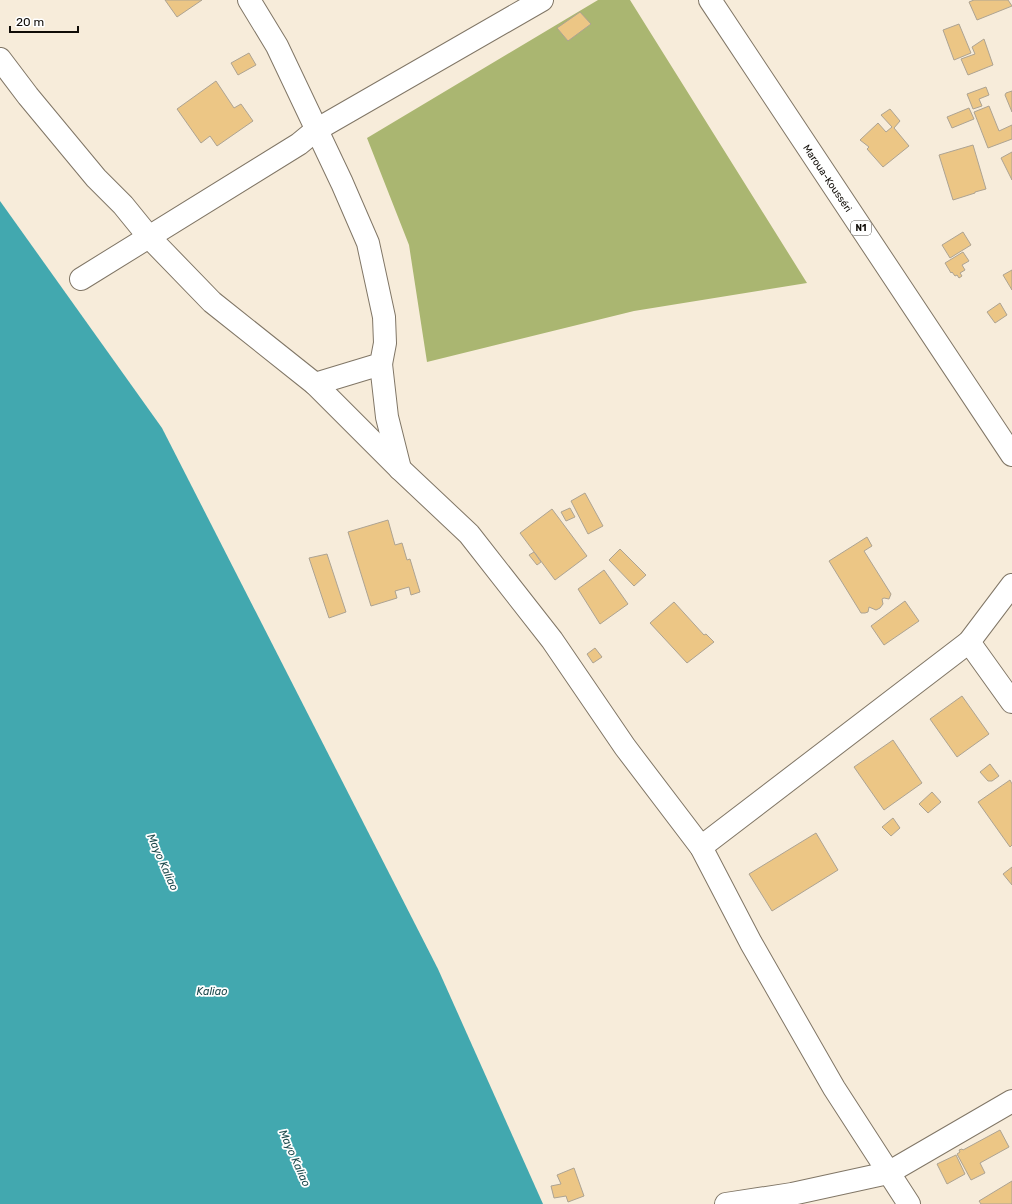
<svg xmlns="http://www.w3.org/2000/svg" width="1012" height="1204" font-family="Rubik,sans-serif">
	<rect width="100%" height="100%" fill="#f7ecda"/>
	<polygon fill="#aab671" points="598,0 630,0 807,283 634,311 427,362 409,245 367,138"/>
	<polygon fill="#42a8af" points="0,201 162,428 438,969 543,1204 0,1204"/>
	<g fill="#ecc685" stroke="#ada392">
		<polygon points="165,0 202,0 177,17"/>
		<polygon points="974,0 1008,0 1012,6 977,20 969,2"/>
		<polygon points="580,12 591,24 568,41 557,28"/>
		<polygon points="959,24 971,53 954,60 943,30"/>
		<polygon points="984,39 993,65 968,75 961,59 975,54 972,47"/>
		<polygon points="249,53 256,65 238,75 231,63"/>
		<polygon points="216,81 234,108 241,104 253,121 217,146 210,136 201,143 177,109"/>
		<polygon points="986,87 989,95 979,99 982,106 973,109 967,94"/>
		<polygon points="1012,91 1012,112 1005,95 1006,93"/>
		<polygon points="989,106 999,131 1012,125 1012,139 988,148 974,112"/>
		<polygon points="969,108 974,119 952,128 947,117"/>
		<polygon points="890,109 900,121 894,128 909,146 883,167 867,149 869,147 860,140 878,123 886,132 892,127 881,115"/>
		<polygon points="973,145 986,189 975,192 975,193 953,200 939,155"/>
		<polygon points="1012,152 1012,180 1001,158"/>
		<polygon points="963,232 971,245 950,258 942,245"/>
		<polygon points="963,252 969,261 962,265 965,270 960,273 962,276 959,278 957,275 955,276 952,272 951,273 945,263"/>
		<polygon points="1012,270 1012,290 1003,275"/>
		<polygon points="1000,303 1007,315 995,323 987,312"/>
		<polygon points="585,493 603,526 588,534 571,501"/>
		<polygon points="570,508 575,517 566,521 561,512"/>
		<polygon points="552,509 587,556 555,580 520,533"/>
		<polygon points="388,520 395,545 402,543 407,560 410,559 420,592 411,595 409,587 395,591 397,598 371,606 348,532"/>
		<polygon points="867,537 872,546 864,551 891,594 889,599 884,598 882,599 883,604 880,608 876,610 869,607 868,612 865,613 861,613 829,561"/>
		<polygon points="620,549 646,575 634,586 609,560"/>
		<polygon points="534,552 541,562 537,565 529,555"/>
		<polygon points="327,554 346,612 329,618 309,558"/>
		<polygon points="604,570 628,604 600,624 578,589"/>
		<polygon points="905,601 919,621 884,645 871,626"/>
		<polygon points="674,602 704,635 706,634 714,642 687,663 650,623"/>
		<polygon points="595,648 602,657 593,663 587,654"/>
		<polygon points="962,696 989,734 957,757 930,719"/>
		<polygon points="893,740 922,783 884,810 854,767"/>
		<polygon points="990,764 999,776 992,781 988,781 980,772"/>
		<polygon points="1010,780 1012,784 1012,845 1010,847 978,802"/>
		<polygon points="932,792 941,802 928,813 919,804"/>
		<polygon points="893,818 900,828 891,836 882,827"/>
		<polygon points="816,833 838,870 772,911 749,874"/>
		<polygon points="1012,867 1012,885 1003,874"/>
		<polygon points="1000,1130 1009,1147 980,1163 985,1173 971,1180 957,1154 960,1152 959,1150 962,1149 963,1150"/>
		<polygon points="956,1155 965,1174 947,1184 937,1164"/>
		<polygon points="574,1168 584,1196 568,1202 566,1196 554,1198 551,1186 561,1184 557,1175"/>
		<polygon points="1012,1181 1012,1204 981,1204 979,1201"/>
	</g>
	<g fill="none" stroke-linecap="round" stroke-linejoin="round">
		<defs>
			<g id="street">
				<polyline points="249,0 277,46 342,183 368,243 384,317 385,343 381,364 315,384"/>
				<polyline points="0,59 28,96 96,178 123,205 149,237 212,302 315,384 400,469 469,534 552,640 625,747 701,847 751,943 834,1088 909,1204"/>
				<polyline points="81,279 299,144 316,130 542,0"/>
				<polyline points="381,364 387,417 400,469"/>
				<polyline points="969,642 1012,702"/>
				<polyline points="701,847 969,642 1012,585"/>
				<polyline points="726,1204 792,1194 888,1173 1012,1101"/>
			</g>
			<polyline id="highway" points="710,0 1012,455"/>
		</defs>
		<use href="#street" stroke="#807666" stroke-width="24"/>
		<use href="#highway" stroke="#807666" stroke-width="24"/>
		<use href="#street" stroke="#fff" stroke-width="22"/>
		<use href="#highway" stroke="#fff" stroke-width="22"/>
	</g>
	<g text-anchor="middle" stroke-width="3.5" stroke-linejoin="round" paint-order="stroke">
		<rect fill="#fff" stroke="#585551" stroke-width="1" x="851" y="221" width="20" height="14" rx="3"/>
		<g font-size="9" font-weight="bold" fill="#100c07">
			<text x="861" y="231">N1</text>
		</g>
		<g font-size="10" fill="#100c07" stroke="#fff">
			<text transform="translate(828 178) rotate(56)" y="4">Maroua-Kousséri</text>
		</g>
		<g font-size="11" font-style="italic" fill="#1e4b4e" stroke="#fff">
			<text transform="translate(163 862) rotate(66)" y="4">Mayo Kaliao</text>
			<text x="212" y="995">Kaliao</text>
			<text transform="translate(295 1158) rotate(66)" y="4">Mayo Kaliao</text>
		</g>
	</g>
	<path d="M10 26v6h68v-6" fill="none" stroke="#100c07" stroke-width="2"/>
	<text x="16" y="26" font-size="12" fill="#100c07" stroke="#ffffff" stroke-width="3" paint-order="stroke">20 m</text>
</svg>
